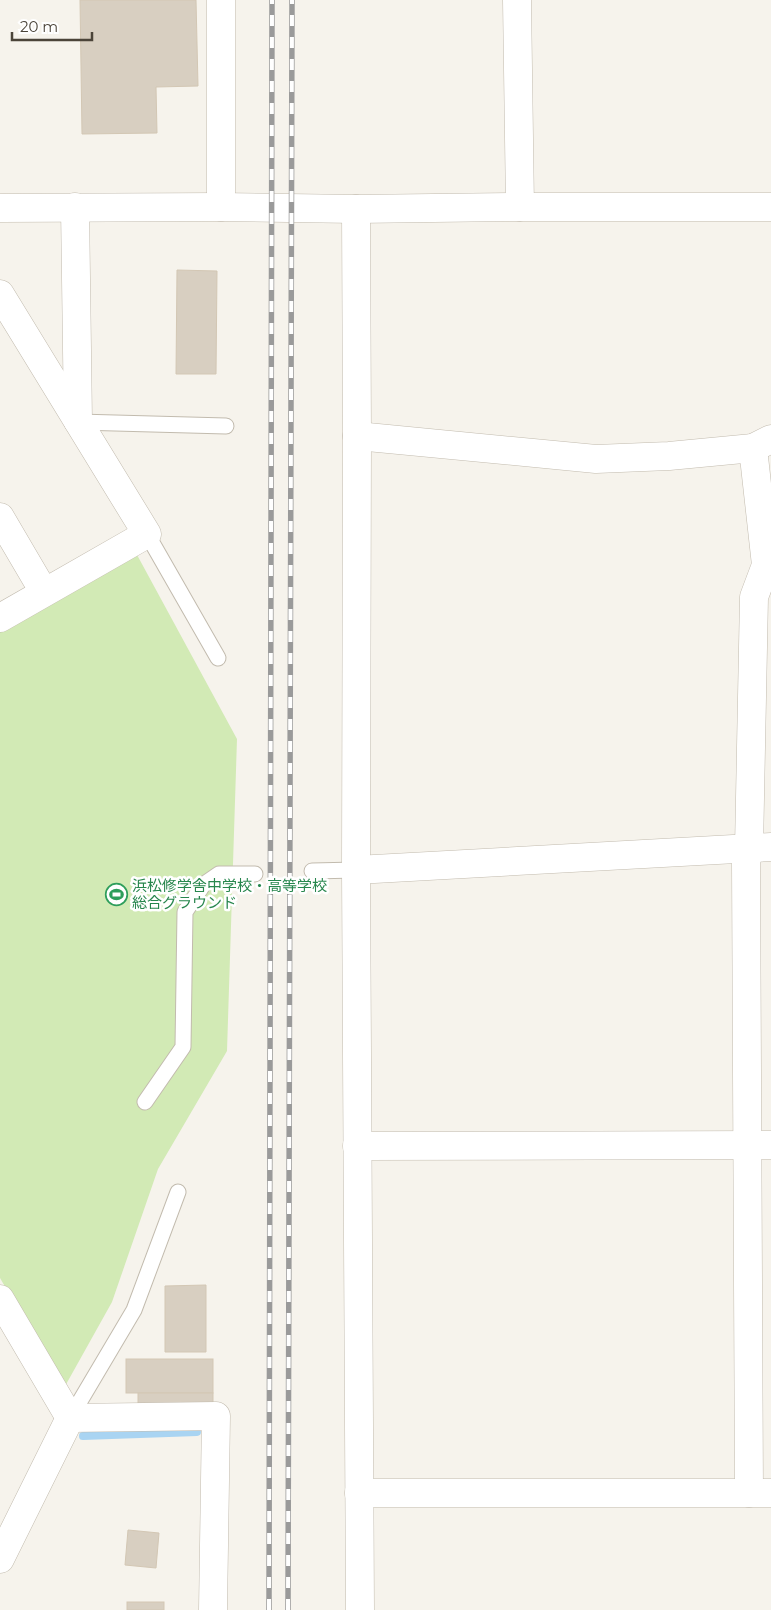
<svg xmlns="http://www.w3.org/2000/svg" width="771" height="1610" font-family="Montserrat,'Noto Sans JP',sans-serif">
	<rect width="100%" height="100%" fill="#f6f3ec"/>
	<polygon fill="#d2eab5" points="136,553 237,739 227,1051 158,1169 112,1302 64,1388 0,1278 0,631"/>
	<g fill="none" stroke-linecap="round" stroke-linejoin="round">
		<polyline stroke="#a9d4f2" stroke-width="8" points="83,1436 197,1432"/>
	</g>
	<g fill="#d8cfc1" stroke="#d3c7b4">
		<polygon points="80,0 196,0 198,86 156,87 157,133 82,134"/>
		<polygon points="177,270 217,271 216,374 176,374"/>
		<polygon points="206,1285 206,1352 165,1352 165,1286"/>
		<rect x="126" y="1359" width="87" height="34"/>
		<rect x="138" y="1393" width="75" height="12"/>
		<polygon points="128,1530 159,1533 156,1568 125,1565"/>
		<rect x="127" y="1602" width="37" height="8"/>
	</g>
	<g fill="none" stroke-linecap="round" stroke-linejoin="round">
		<defs>
			<g id="service">
				<polyline points="78,422 226,426"/>
				<polyline points="147,534 218,658"/>
				<polyline points="312,871 356,870"/>
				<polyline points="145,1102 183,1047 185,912 203,885 219,874 255,874"/>
				<polyline points="70,1418 134,1310 178,1192"/>
			</g>
			<g id="minor">
				<polyline points="221,0 221,207"/>
				<polyline points="517,0 520,207"/>
				<polyline points="75,207 78,421"/>
				<polyline points="356,209 357,436 356,870 360,1610"/>
				<polyline points="0,294 147,534 0,618"/>
				<polyline points="357,436 596,459 669,456 753,448 771,439"/>
				<polyline points="0,517 44,592"/>
				<polyline points="357,1146 771,1145"/>
				<polyline points="0,1299 70,1418"/>
				<polyline points="70,1418 216,1416 213,1610"/>
				<polyline points="359,1493 771,1493"/>
				<polyline points="749,1493 746,863 749,848 754,597 766,565 753,448"/>
				<polyline points="0,1559 70,1418"/>
			</g>
			<g id="tertiary">
				<polyline points="0,208 221,207 356,209 520,207 771,207"/>
				<polyline points="356,870 771,847"/>
			</g>
		</defs>
		<use href="#service" stroke="#c2bbae" stroke-width="17"/>
		<use href="#minor" stroke="#c2bbae" stroke-width="29"/>
		<use href="#tertiary" stroke="#c2bbae" stroke-width="29"/>
		<use href="#service" stroke="#fff" stroke-width="15"/>
		<use href="#minor" stroke="#fff" stroke-width="28"/>
		<use href="#tertiary" stroke="#fff" stroke-width="28"/>
		<defs>
			<g id="rail">
				<polyline points="269,1610 272,0"/>
				<polyline points="288,1610 292,0"/>
			</g>
		</defs>
		<use href="#rail" stroke="#9a9a9a" stroke-width="5.5"/>
		<use href="#rail" stroke="#fff" stroke-width="4" stroke-dasharray="11" stroke-linecap="butt"/>
	</g>
	<defs>
		<symbol id="stadium-ring" viewBox="-11 -11 22 22"><circle r="9.5" fill="#fff" stroke="#2e9e5b" stroke-width="1.5"/><path d="M0-5a6.5 5 0 1 0 0 10a6.5 5 0 1 0 0-10ZM-3.5-1.8h7v3.6h-7Z" fill="#2e9e5b"/></symbol>
	</defs>
	<g fill-rule="evenodd">
		<use href="#stadium-ring" x="104" y="882" width="25" height="25"/>
	</g>
	<g text-anchor="middle" stroke-width="5" stroke-linejoin="round" paint-order="stroke">
		<g font-size="15" fill="#27864d" stroke="#fff" text-anchor="start">
			<text x="132" y="891">浜松修学舎中学校・高等学校<tspan x="132" dy="17">総合グラウンド</tspan></text>
		</g>
	</g>
	<path d="M12 32v8h80v-8" fill="none" stroke="#4b4439" stroke-width="2.5"/>
	<text x="20" y="32" font-size="15" fill="#4b4439" stroke="#ffffff" stroke-width="4" paint-order="stroke">20 m</text>
</svg>
